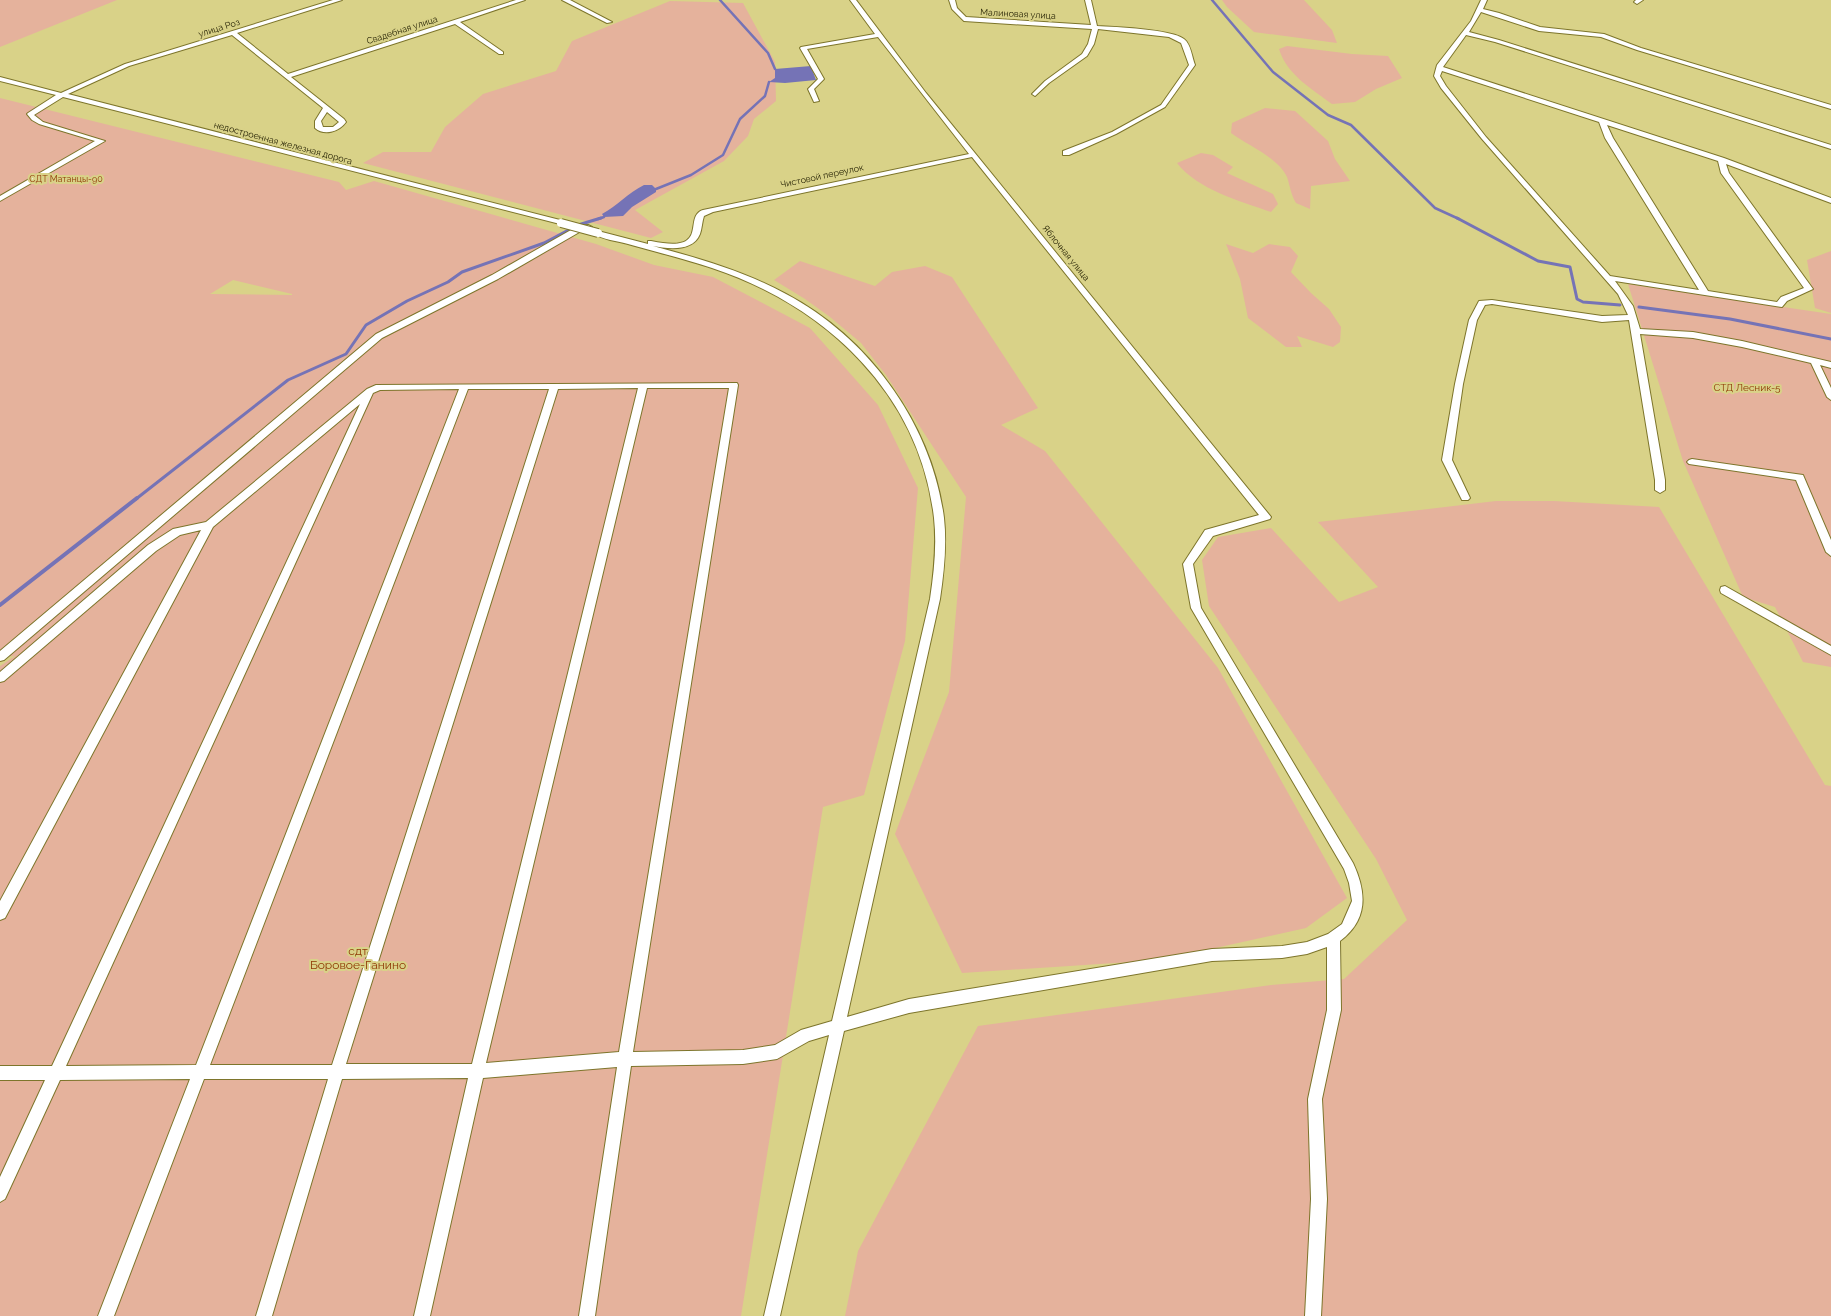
<svg xmlns="http://www.w3.org/2000/svg" width="1831" height="1316" font-family="Raleway,sans-serif">
	<rect width="100%" height="100%" fill="#d9d288"/>
	<g fill="#e5b29c" fill-rule="evenodd">
		<polygon points="0,0 117,0 0,47"/>
		<polygon points="1222,0 1304,0 1332,30 1337,43 1254,32 1227,7"/>
		<polygon points="670,1 743,3 775,62 776,101 754,119 748,136 724,161 635,210 663,232 651,238 363,163 383,152 431,152 445,127 483,94 556,71 572,41"/>
		<path d="M1287,46L1352,54L1388,56L1402,78L1376,89L1355,102L1332,104C1312,89 1287,75 1279,49Z"/>
		<path d="M0,98L339,182L346,190L374,181L596,244L654,265L713,277L810,328L878,405L918,488L905,641L864,795L823,807L741,1316H0V666L15,656L0,657ZM233,280L292,294V295L210,294Z"/>
		<path d="M1265,108L1295,111L1328,141L1335,159L1350,181L1311,186L1310,209L1296,203C1291,195 1290,186 1287,177C1279,158 1247,145 1231,133L1232,123Z"/>
		<path d="M1201,153L1213,155L1233,167L1227,173L1273,194L1278,204L1271,212C1240,201 1198,190 1177,163Z"/>
		<polygon points="1226,244 1253,253 1269,244 1290,247 1298,256 1291,272 1311,293 1329,309 1341,327 1340,342 1333,347 1297,336 1302,347 1286,347 1248,318 1240,279"/>
		<polygon points="1831,251 1831,313 1815,308 1807,260"/>
		<polygon points="800,261 875,286 892,272 925,266 952,277 1038,408 1001,425 1045,451 1218,668 1347,898 1306,928 1161,960 962,973 895,834 949,692 966,497 886,375 861,343 830,317 805,299 774,280"/>
		<polygon points="1628,284 1831,314 1831,667 1803,662 1775,607 1743,597 1683,461"/>
		<polygon points="1496,501 1554,501 1659,507 1825,785 1831,786 1831,1316 845,1316 858,1251 978,1026 1271,985 1344,979 1407,920 1376,859 1209,606 1202,560 1218,537 1271,528 1339,602 1378,587 1318,522"/>
	</g>
	<g fill="#7573b6">
		<polygon points="811,66 816,80 785,83 769,82 775,78 775,69"/>
		<path d="M644,185H652L656,189V192L632,207L623,216L604,217L602,214C617,206 628,193 644,185Z"/>
	</g>
	<g fill="none" stroke-linecap="round" stroke-linejoin="round">
		<g stroke="#7573b6" stroke-width="2.5">
			<polyline points="720,0 768,53 775,69"/>
			<polyline points="1212,0 1273,72 1328,115 1351,125 1435,208 1459,219"/>
			<polyline points="656,189 691,175 723,155 740,119 765,96 769,82"/>
			<polyline points="598,219 604,217"/>
		</g>
		<g stroke="#7573b6" stroke-width="3">
			<polyline points="1457,218 1538,261 1570,267 1577,299 1583,302 1620,305"/>
			<polyline points="1639,307 1730,319 1831,339"/>
			<polyline points="136,499 288,380 346,354 366,325 407,301 448,282 462,272 544,243 578,225 601,218"/>
		</g>
		<polyline stroke="#7573b6" stroke-width="4" points="0,605 137,498"/>
		<defs>
			<g id="street">
				<path d="M333,0H342L237,33L288,74L516,0H525L460,22L503,52V54H499L455,24L291,77L344,119L346,122C339,132 324,136 315,128V121L323,108L232,35L129,66L68,94L564,221V225L63,97L34,115L43,122L105,141L0,201V196L95,141L39,124L32,120L27,114L28,113L56,95L0,81V77L61,93L125,64ZM327,112L339,122L333,127H323L321,121Z"/>
				<polygon points="562,0 570,0 612,22 607,23"/>
				<path d="M850,0H856L926,93L1271,517L1270,519L1213,536L1193,564L1201,608L1353,863C1367,893 1368,920 1340,941L1341,1010L1322,1099L1327,1199L1321,1316H1305L1311,1199L1308,1099L1327,1010V947L1307,954L1282,958L1212,961L909,1013L844,1031L780,1316H764L829,1035L809,1041L777,1059L743,1064L631,1066L595,1316H579L617,1067L483,1078L430,1316H414L468,1078L342,1079L272,1316H256L328,1079H204L114,1316H98L190,1079L60,1080L5,1199L0,1202V1177L45,1080H0V1066H52L360,404L213,527L5,918L0,920V901L201,530L180,535L156,551L4,681L0,682V672L148,545L173,529L206,522L367,389L376,385L737,383L738,385L633,1052L743,1050L775,1045L801,1030L832,1021L930,599C934,572 937,545 934,518C920,394 826,306 712,268C685,259 656,252 628,244C619,241 601,240 594,233L598,231L648,244V241H651C712,254 682,217 703,210L969,154L878,37L807,49L824,79L814,89L819,101L814,102L808,89L818,79L800,48L801,47L875,34ZM972,157L1259,515L1205,530L1183,564L1191,608L1344,869L1349,883L1352,901L1342,924L1328,934L1307,942L1282,946L1212,949L909,999L847,1017L940,599C944,572 947,545 944,518C932,424 869,338 786,294C744,271 698,258 653,246C668,249 693,252 700,234C702,228 702,222 704,216L713,212ZM638,388L472,1064H346L558,389ZM647,388H729L619,1052L486,1063ZM459,389L196,1065L66,1066L373,393L380,390ZM468,389H549L332,1065H210Z"/>
				<path d="M949,0H955L957,8L966,17L1091,25L1085,0H1091L1097,26C1116,27 1171,29 1184,39C1191,44 1192,58 1195,65L1165,107L1116,134L1069,155H1063V151L1112,132L1161,105L1189,65L1181,43L1169,37L1098,29L1094,44L1087,56L1049,83L1035,96L1032,94L1045,81L1082,54L1088,44L1092,29L964,21L952,9Z"/>
				<path d="M1481,0H1487L1483,9L1499,13L1540,27L1604,34L1641,48L1831,105V109L1637,50L1601,37L1539,31L1481,12L1469,32L1499,40L1831,145V149L1495,42L1466,35L1443,67L1724,158L1831,198V203L1726,164L1729,173L1813,289L1787,301L1782,307L1615,281L1633,306L1640,329L1693,332L1742,341L1831,362V368L1820,365L1831,388V400L1827,397L1811,363L1742,347L1693,338L1640,334L1665,480V490L1660,493L1655,490V480L1629,320L1602,322L1492,304L1485,305L1477,320L1463,384L1452,460L1470,498L1468,500H1462L1442,460L1455,384L1469,320L1479,301L1492,300L1602,316L1628,315L1618,294L1482,139L1441,88L1434,76L1437,65L1471,21ZM1442,71L1599,122L1605,138L1699,290L1610,276L1486,137L1446,86L1440,76ZM1607,125L1718,161L1721,173L1804,288L1781,297L1777,302L1708,291L1613,138Z"/>
				<polygon points="1636,0 1643,0 1637,4 1634,2"/>
				<polygon points="588,225 592,227 591,229 583,230 498,279 382,338 4,660 0,661 0,651 376,334 492,275 578,226"/>
				<polygon points="1692,459 1803,475 1831,540 1831,556 1826,552 1796,480 1689,464 1687,462 1689,460"/>
				<polygon points="1725,586 1831,646 1831,655 1721,593 1720,590 1721,587"/>
			</g>
		</defs>
		<use href="#street" stroke="#7d752b" stroke-width="2"/>
		<use href="#street" fill="#fff" fill-rule="evenodd"/>
		<defs>
			<polyline id="street-bridge" points="561,223 598,233"/>
		</defs>
		<use href="#street-bridge" stroke="#7d752b" stroke-width="10" stroke-linecap="butt"/>
		<use href="#street-bridge" stroke="#fff" stroke-width="8"/>
	</g>
	<g text-anchor="middle" stroke-width="4" stroke-linejoin="round" paint-order="stroke">
		<g font-size="9" fill="#292506" stroke="#d9d288">
			<text transform="translate(1018 14) rotate(3)" y="3">Малиновая улица</text>
			<text transform="translate(219 28) rotate(-17)" y="3">улица Роз</text>
			<text transform="translate(402 30) rotate(-18)" y="3">Свадебная улица</text>
			<text transform="translate(283 143) rotate(15)" y="3">недостроенная железная дорога</text>
			<text transform="translate(822 176) rotate(-12)" y="3">Чистовой переулок</text>
			<text transform="translate(1066 253) rotate(51)" y="3">Яблочная улица</text>
		</g>
		<g font-size="9" fill="#8f3805" stroke="#d9d288">
			<text x="66" y="182">СДТ Матанцы-90</text>
		</g>
		<g font-size="10" fill="#8f3805" stroke="#d9d288">
			<text x="1747" y="391">СТД Лесник-5</text>
		</g>
		<g font-size="12" fill="#8f3805" stroke="#d9d288">
			<text x="358" y="955">сдт<tspan x="358" dy="14">Боровое-Ганино</tspan></text>
		</g>
	</g>
</svg>
